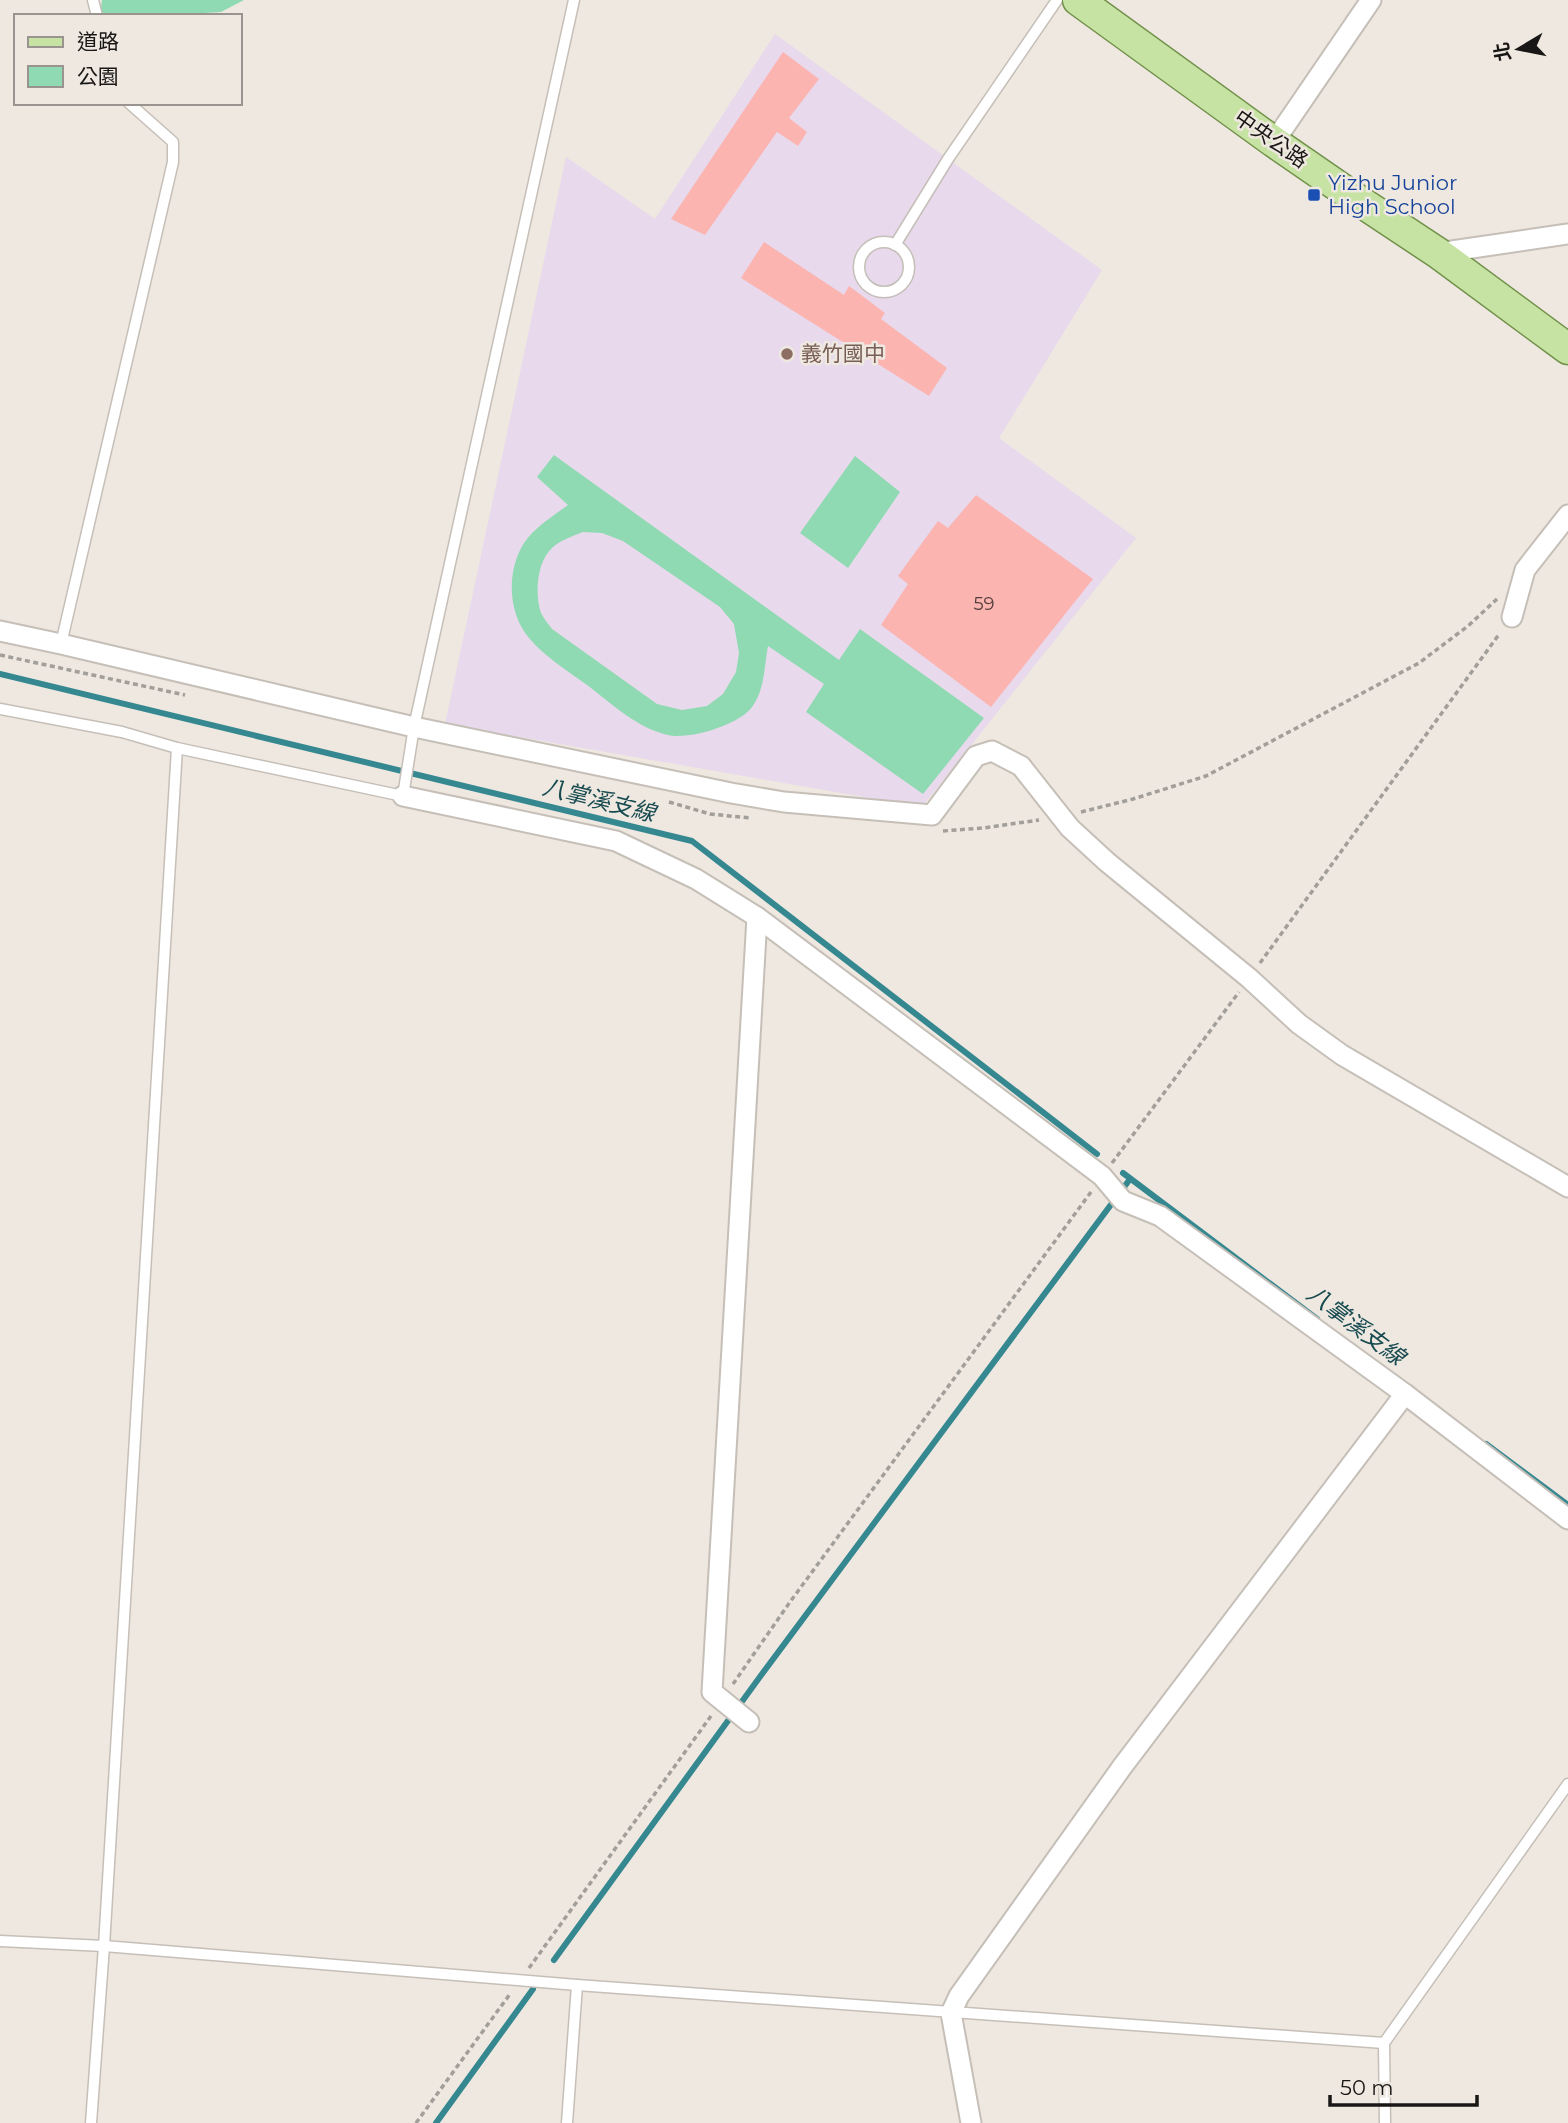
<svg xmlns="http://www.w3.org/2000/svg" width="1568" height="2123" font-family="Montserrat,'Noto Sans TC',sans-serif">
	<rect width="100%" height="100%" fill="#eee8e1"/>
	<polygon fill="#e8d9ec" points="775,34 1102,270 999,438 1136,538 922,807 445,724 566,157 655,219"/>
	<g fill="#8fdab2" fill-rule="evenodd">
		<polygon points="102,0 244,0 221,12 153,16 100,16"/>
		<path d="M554,455L839,660L860,629L984,718L923,794L806,712L824,684L768,646C764,667 765,689 752,707C739,725 689,740 668,735C637,728 612,704 587,685C568,671 545,657 529,638C508,613 506,572 524,543C535,527 553,516 568,505L537,477ZM583,532L602,533L623,541L720,607L734,624L739,653L736,672L723,694L707,706L682,710L657,704L552,629C548,623 542,617 540,610C535,591 537,561 553,547C561,540 573,536 583,532Z"/>
		<polygon points="855,456 900,492 848,568 800,533"/>
	</g>
	<g fill="none" stroke-linecap="round" stroke-linejoin="round">
		<g stroke="#368890" stroke-width="6">
			<polyline points="0,674 692,841 1097,1154"/>
			<polyline points="1123,1173 1317,1319"/>
			<polyline points="1486,1444 1568,1505"/>
			<polyline points="554,1960 762,1674 1130,1179"/>
			<polyline points="436,2123 533,1989"/>
		</g>
	</g>
	<g fill="#fbb4b0">
		<polygon points="783,52 819,79 789,118 807,132 798,146 777,132 705,235 671,219"/>
		<polygon points="764,242 844,295 849,286 885,313 881,319 947,368 929,396 741,278"/>
		<polygon points="976,495 1093,579 991,707 881,625 908,584 898,576 938,521 948,528"/>
	</g>
	<g fill="none" stroke-linecap="round" stroke-linejoin="round">
		<defs>
			<g id="service">
				<polyline points="93,0 97,16"/>
				<circle cx="884" cy="267" r="25"/>
				<polyline points="895,245 948,159 1057,0"/>
				<polyline points="61,644 173,162 173,142 129,103"/>
				<polyline points="0,709 122,732 177,748 403,796 414,727 574,0"/>
				<polyline points="0,1941 104,1946 577,1985 1384,2043"/>
				<polyline points="91,2123 104,1946 177,748"/>
				<polyline points="567,2123 577,1985"/>
				<polyline points="1385,2123 1384,2043 1568,1784"/>
			</g>
			<g id="minor">
				<polyline points="1274,142 1371,0"/>
				<polyline points="1438,253 1568,234"/>
				<polyline points="1512,617 1525,570 1568,515"/>
				<polyline points="0,631 61,644 414,727 731,793 784,802 932,815 976,756 992,751 1021,766 1070,828 1107,862 1249,978 1299,1024 1342,1055 1568,1187"/>
				<polyline points="403,796 616,841 696,879 757,917 1102,1176 1123,1201 1160,1216 1405,1394 1568,1519"/>
				<polyline points="749,1722 712,1692 757,917"/>
				<polyline points="971,2123 951,2013 959,1996 1122,1767 1405,1394"/>
			</g>
			<polyline id="primary" points="1078,0 1274,142 1358,200 1438,253 1568,349"/>
		</defs>
		<use href="#service" stroke="#c5bfb8" stroke-width="13"/>
		<use href="#minor" stroke="#c5bfb8" stroke-width="23"/>
		<use href="#primary" stroke="#719049" stroke-width="33"/>
		<g stroke="#a29e99" stroke-width="3.5" stroke-dasharray="5 3.5" stroke-linecap="butt">
			<polyline points="0,655 185,695"/>
			<polyline points="669,802 710,814 750,818"/>
			<polyline points="1081,812 1133,799 1206,776 1419,663 1468,626 1497,599"/>
			<polyline points="943,831 983,828 1039,820"/>
			<polyline points="1260,963 1500,633"/>
			<polyline points="1112,1163 1239,992"/>
			<polyline points="733,1684 790,1602 1091,1192"/>
			<polyline points="529,1968 711,1716"/>
			<polyline points="416,2123 510,1994"/>
		</g>
		<use href="#service" stroke="#fff" stroke-width="10"/>
		<use href="#minor" stroke="#fff" stroke-width="19"/>
		<use href="#primary" stroke="#c7e3a3" stroke-width="30"/>
	</g>
	<rect fill="#1a4fb4" stroke="#eee8e1" stroke-width="2.5" x="1307" y="188" width="14" height="14" rx="3.5"/>
	<circle fill="#8d6e63" stroke="#eee8e1" stroke-width="2.5" cx="787" cy="354" r="7"/>
	<g text-anchor="middle" stroke-width="5" stroke-linejoin="round" paint-order="stroke">
		<g font-size="18" fill="#523e3c">
			<text x="984" y="610">59</text>
		</g>
		<g font-size="21" fill="#191715" stroke="#eee8e1">
			<text transform="translate(1271 139) rotate(35)" y="7">中央公路</text>
		</g>
		<g font-size="21" fill="#164399" stroke="#eee8e1" text-anchor="start">
			<text x="1328" y="190">Yizhu Junior<tspan x="1328" dy="24">High School</tspan></text>
		</g>
		<g font-size="21" fill="#785e54" stroke="#eee8e1" text-anchor="start">
			<text x="801" y="361">義竹國中</text>
		</g>
		<g font-size="23" font-style="italic" fill="#184b50" stroke="#eee8e1">
			<text transform="translate(599 800) rotate(14)" y="8">八掌溪支線</text>
			<text transform="translate(1356 1325) rotate(37)" y="8">八掌溪支線</text>
		</g>
	</g>
	<rect x="14" y="14" width="228" height="91" fill="#eee8e1" stroke="#99948f" stroke-width="2"/>
	<rect x="28" y="37" width="35" height="10" fill="#c7e3a3" stroke="#99948f" stroke-width="2"/>
	<text x="77" y="49" font-size="21" fill="#191715">道路</text>
	<rect x="28" y="66" width="35" height="21" fill="#8fdab2" stroke="#99948f" stroke-width="2"/>
	<text x="77" y="84" font-size="21" fill="#191715">公園</text>
	<g transform="translate(1519 49) rotate(260)" stroke="#eee8e1" stroke-width="5" paint-order="stroke">
	<path d="M0-5L12 26L0 18L-12 26Z" fill="#191715"/>
	<text y="-10" font-size="19" font-weight="bold" text-anchor="middle" fill="#191715">北</text>
	</g>
	<path d="M1330 2095v10h147v-10" fill="none" stroke="#191715" stroke-width="3.5"/>
	<text x="1340" y="2095" font-size="21" fill="#191715" stroke="#eee8e1" stroke-width="5" paint-order="stroke">50 m</text>
</svg>
